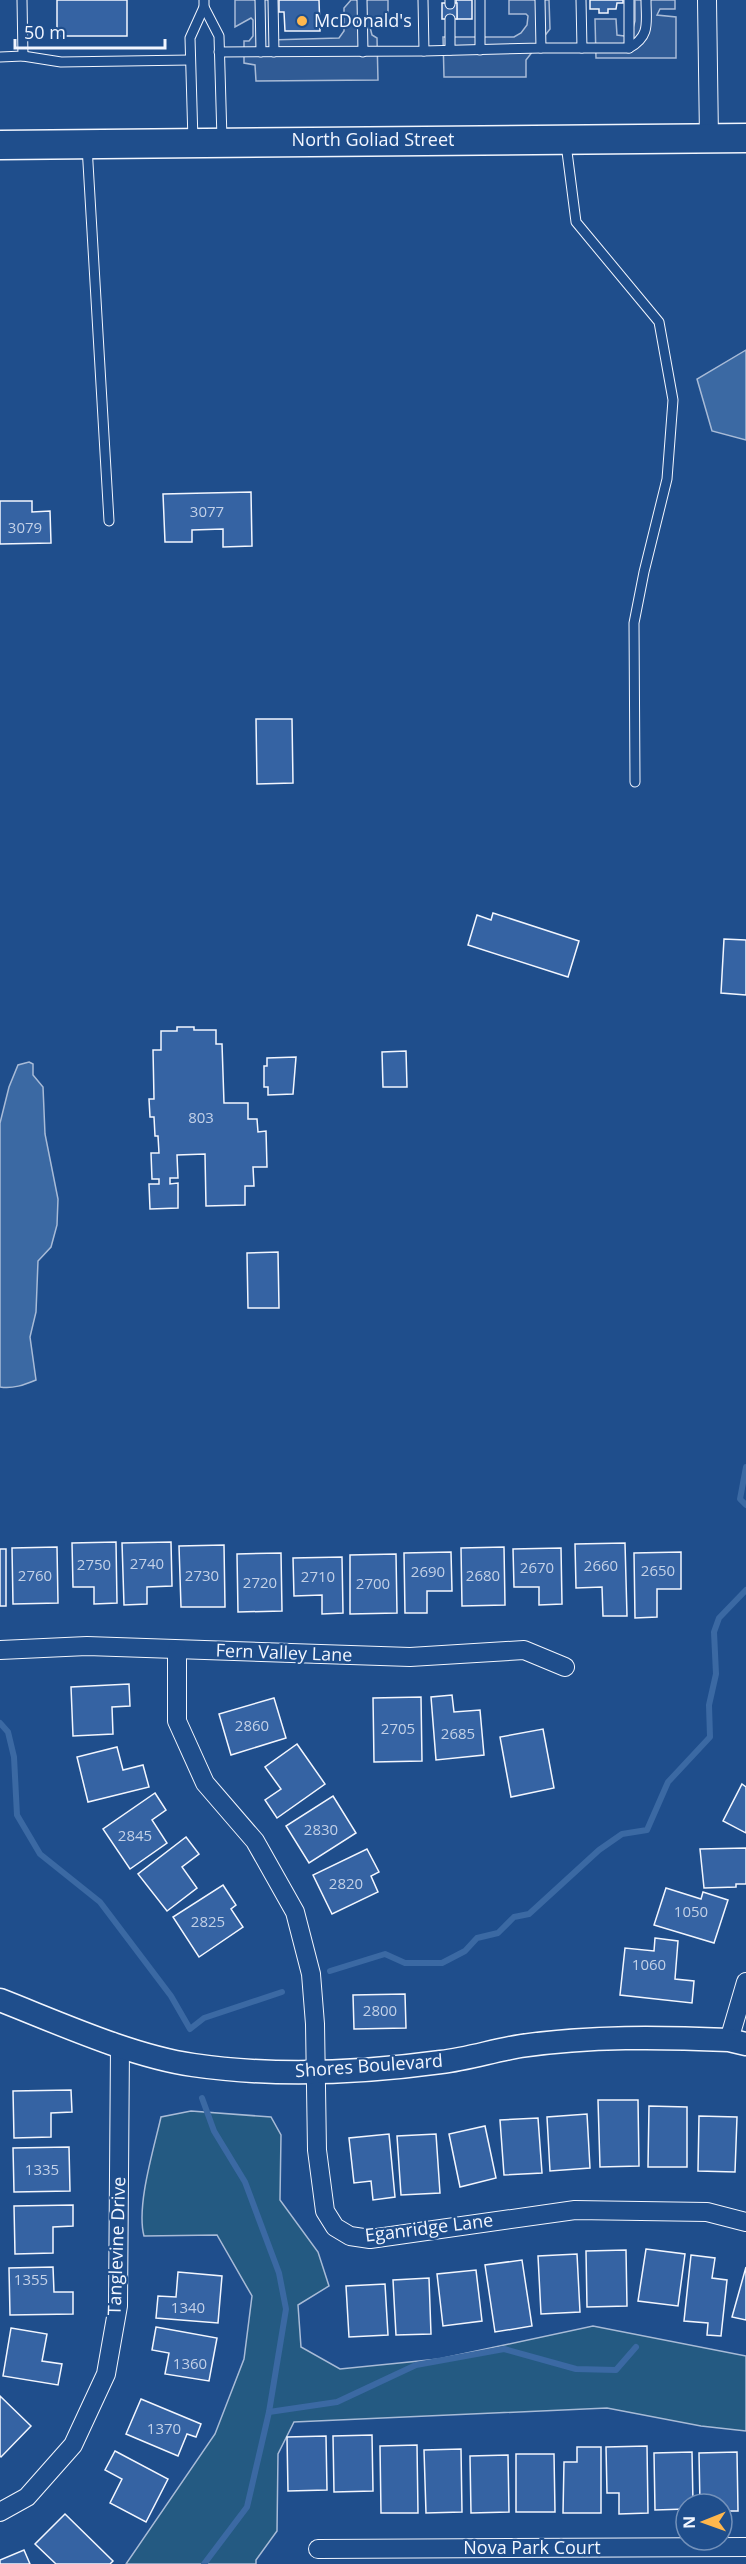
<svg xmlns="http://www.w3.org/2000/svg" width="746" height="2564" font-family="'Open Sans',sans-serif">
	<rect width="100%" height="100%" fill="#1f4e8c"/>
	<path fill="#245a82" stroke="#a8bbd7" stroke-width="1.5" d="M191,2111L271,2117L281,2135L280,2200L318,2252L329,2286L298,2305L301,2347L340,2369L439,2359L593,2326L746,2356V2431L701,2426L607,2408L294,2422L278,2454L277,2531L256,2560V2564H126L215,2434L244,2359L252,2296L217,2235L144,2236C136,2206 154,2148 161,2117Z"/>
	<g fill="#305b95" stroke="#a8bbd7" stroke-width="1.5">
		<polygon points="235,0 269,0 270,40 339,38 344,31 344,8 351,0 388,0 388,16 370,27 372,35 377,38 378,80 256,81 255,65 244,63 244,41 249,41 253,36 253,20 251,18 235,27"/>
		<polygon points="509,0 549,0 550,29 526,60 526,77 444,77 443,37 514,37 521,33 527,25 528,16 526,14 509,14"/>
		<polygon points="635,0 675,0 675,9 660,9 657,15 676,17 676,58 596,58 595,19 616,19 617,35 624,36 633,28 635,21"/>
	</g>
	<g fill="#3b69a3" stroke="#a8bbd7" stroke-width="1.5">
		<polygon points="746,350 746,440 712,431 697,379"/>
		<path d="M29,1062L33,1064V1075L43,1087L45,1134L58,1199L57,1225L51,1247L38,1261L36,1312L30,1337L36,1380C24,1385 13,1389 0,1387V1123L9,1087L18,1065Z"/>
	</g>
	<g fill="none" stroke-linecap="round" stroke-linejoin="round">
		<g stroke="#3b69a3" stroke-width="6">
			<polyline points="746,1467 740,1499 746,1505"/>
			<polyline points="0,1723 8,1732 14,1757 17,1815 40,1854 100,1902 171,1996 190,2029 204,2018 282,1992"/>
			<polyline points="330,1971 385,1954 405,1963 442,1963 465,1951 477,1938 498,1933 514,1917 529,1914 599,1850 622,1834 647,1830 668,1782 710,1737 709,1705 716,1674 714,1632 719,1618 746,1590"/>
			<polyline points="202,2098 214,2131 245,2182 279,2273 286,2309 269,2412 247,2507 204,2564"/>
			<polyline points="269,2412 337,2402 416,2365 504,2349 576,2369 616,2370 636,2347"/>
		</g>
	</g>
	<g fill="#3563a3" stroke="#f2f6ff" stroke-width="1.5">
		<rect x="57" y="0" width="70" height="36"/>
		<polygon points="279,0 319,0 320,31 285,31 284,12 279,12"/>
		<polygon points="456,0 472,0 472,19 457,19"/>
		<polygon points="590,0 623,0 623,3 617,3 616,9 608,9 608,13 599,13 599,9 590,9"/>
		<rect x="442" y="3" width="15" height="16"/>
		<polygon points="251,492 252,546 223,547 223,529 192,530 192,542 165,542 163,494"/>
		<polygon points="0,501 32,501 32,512 50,511 51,543 0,544"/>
		<polygon points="256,719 292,719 293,783 257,784"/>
		<polygon points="493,913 579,941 568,977 468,945 477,915 491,920"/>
		<polygon points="724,939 746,940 746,995 721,993"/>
		<polygon points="177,1027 194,1027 194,1030 216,1030 216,1044 222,1044 224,1103 248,1103 248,1119 257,1119 258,1132 266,1131 267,1167 253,1167 254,1186 245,1186 245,1205 206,1206 205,1154 177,1155 178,1178 170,1178 170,1184 178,1183 178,1208 150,1209 149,1184 159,1184 159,1179 152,1179 151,1153 159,1153 158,1136 155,1136 154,1117 150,1117 149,1099 154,1099 153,1050 161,1050 161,1031 177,1031"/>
		<polygon points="406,1051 407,1087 383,1087 382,1052"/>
		<polygon points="296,1057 293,1094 268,1095 268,1087 264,1087 264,1066 267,1066 267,1058"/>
		<polygon points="278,1252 279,1308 248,1308 247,1253"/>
		<polygon points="116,1542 117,1603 94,1604 94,1587 73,1587 72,1543"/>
		<polygon points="171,1542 172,1586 147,1587 147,1604 124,1605 122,1543"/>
		<polygon points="625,1543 627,1616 603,1616 602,1587 576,1588 575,1544"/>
		<polygon points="224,1545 225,1607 181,1607 179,1546"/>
		<polygon points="57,1547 58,1603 13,1604 12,1548"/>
		<polygon points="504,1547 505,1605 462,1606 461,1548"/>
		<polygon points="561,1548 562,1604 539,1605 539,1587 514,1587 513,1549"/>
		<rect x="0" y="1549" width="6" height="57"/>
		<polygon points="451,1552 452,1591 427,1591 427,1613 405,1613 404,1553"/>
		<polygon points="681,1552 681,1589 657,1589 657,1617 635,1618 634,1553"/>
		<polygon points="281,1553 282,1611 238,1612 237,1554"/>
		<polygon points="396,1554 397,1613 350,1614 350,1555"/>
		<polygon points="342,1557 343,1613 322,1614 322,1595 294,1596 293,1558"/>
		<polygon points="129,1684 130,1706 112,1707 113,1734 73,1736 71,1687"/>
		<polygon points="452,1695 454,1712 480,1710 484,1755 436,1760 431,1697"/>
		<polygon points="421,1697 422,1761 374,1762 373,1698"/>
		<polygon points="274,1698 286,1738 231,1755 219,1714"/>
		<polygon points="543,1729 554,1788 511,1797 500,1737"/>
		<polygon points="297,1744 325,1784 277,1818 265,1800 281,1789 265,1767"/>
		<polygon points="117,1747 123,1770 143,1765 149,1787 88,1802 77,1757"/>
		<polygon points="742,1784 746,1787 746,1833 723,1821"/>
		<polygon points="155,1793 166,1810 152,1820 167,1843 130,1869 103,1829"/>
		<polygon points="333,1796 356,1833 309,1863 286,1826"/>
		<polygon points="186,1837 199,1854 182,1867 197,1888 167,1911 138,1874"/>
		<polygon points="746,1848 746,1884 736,1884 736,1887 704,1888 700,1849"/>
		<polygon points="367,1849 379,1872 371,1876 378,1892 332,1914 313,1875"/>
		<polygon points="223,1885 236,1905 231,1909 243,1927 199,1957 173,1917"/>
		<polygon points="666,1888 701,1899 703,1892 728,1900 714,1943 654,1925"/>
		<polygon points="655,1938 678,1941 675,1979 694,1981 692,2003 620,1995 625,1948 654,1951"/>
		<polygon points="405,1994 406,2028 354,2029 353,1995"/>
		<polygon points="71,2090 72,2112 51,2113 51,2137 14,2138 13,2091"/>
		<polygon points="598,2100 638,2100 639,2166 600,2167"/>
		<polygon points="649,2106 687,2107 687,2167 648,2167"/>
		<polygon points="587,2114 590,2168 550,2171 547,2117"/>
		<polygon points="699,2116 737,2117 735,2172 698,2171"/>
		<polygon points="538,2118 542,2173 504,2175 500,2120"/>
		<polygon points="485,2126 496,2178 460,2187 449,2134"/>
		<polygon points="389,2134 395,2197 373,2200 371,2181 354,2183 349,2138"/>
		<polygon points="436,2134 440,2193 401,2195 397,2136"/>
		<polygon points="69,2147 70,2191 14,2192 13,2148"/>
		<polygon points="73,2205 73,2226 53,2227 53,2253 15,2254 14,2206"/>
		<polygon points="646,2249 685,2254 678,2306 638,2301"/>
		<polygon points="626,2250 627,2306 587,2307 586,2251"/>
		<polygon points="577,2254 580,2312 541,2314 538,2256"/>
		<polygon points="691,2255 715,2258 712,2278 727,2280 721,2336 707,2335 708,2323 684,2321"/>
		<polygon points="522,2260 532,2326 495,2332 485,2265"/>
		<polygon points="53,2267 54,2292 73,2292 73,2314 10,2315 9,2268"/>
		<polygon points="746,2267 746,2320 732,2317"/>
		<polygon points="476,2270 482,2321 443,2326 437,2274"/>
		<polygon points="178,2272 222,2276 218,2323 156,2318 158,2296 176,2297"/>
		<polygon points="429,2278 431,2334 396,2335 393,2280"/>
		<polygon points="385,2284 388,2335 349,2337 346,2286"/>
		<polygon points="156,2327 217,2338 209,2381 165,2374 169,2353 152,2350"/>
		<polygon points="11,2328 47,2334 42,2361 62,2364 58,2385 3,2376"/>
		<polygon points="0,2396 31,2426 1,2457 0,2456"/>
		<polygon points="141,2399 201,2424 196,2437 187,2434 178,2456 126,2434"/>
		<polygon points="372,2435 373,2491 334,2492 333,2436"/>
		<polygon points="326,2436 327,2490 288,2491 287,2437"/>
		<polygon points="417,2445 418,2513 381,2513 380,2446"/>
		<polygon points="647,2446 648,2513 619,2514 619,2493 607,2493 606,2447"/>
		<polygon points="577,2447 601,2447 601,2513 563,2513 564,2462 577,2462"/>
		<polygon points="461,2449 462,2512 426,2513 424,2450"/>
		<polygon points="115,2451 168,2479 146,2522 110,2503 122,2479 105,2470"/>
		<polygon points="692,2452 693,2504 686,2504 686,2509 655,2510 654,2453"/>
		<polygon points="737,2452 738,2511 722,2511 722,2504 700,2504 699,2453"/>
		<polygon points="516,2454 554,2454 555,2512 516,2512"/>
		<polygon points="508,2455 509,2512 471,2513 470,2456"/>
		<polygon points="65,2514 113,2561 110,2564 56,2564 35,2544"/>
		<polygon points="24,2550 30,2564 0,2564 0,2560"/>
	</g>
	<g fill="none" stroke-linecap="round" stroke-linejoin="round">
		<defs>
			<g id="service">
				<polyline points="260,0 261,52"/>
				<polyline points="273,0 274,52"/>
				<polyline points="362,0 363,52"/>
				<polyline points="450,0 450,4"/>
				<polyline points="581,0 582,48"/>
				<polyline points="629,0 629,48"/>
				<polyline points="204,7 219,36 222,139"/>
				<polyline points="450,19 450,50"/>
				<path d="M541,48H629C651,36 646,22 646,0"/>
				<polyline points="480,50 480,0"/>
				<polyline points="424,51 541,48 540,0"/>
				<polyline points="219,52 424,51 423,0"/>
				<polyline points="23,56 61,62 190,60"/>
				<polyline points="0,57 23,56 22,0"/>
				<polyline points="193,141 190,38 204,7 204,0"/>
				<polyline points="566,144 576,222 659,322 673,400 667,479 644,572 634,623 635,782"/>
				<polyline points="87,146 109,521"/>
			</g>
			<g id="minor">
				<polyline points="707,0 709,138"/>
				<polyline points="0,1650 87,1646 410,1657 524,1650 565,1667"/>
				<polyline points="177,1650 177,1721 205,1783 255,1841 295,1912 311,1974 315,2024 317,2150 325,2211 335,2227 350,2236 370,2239 575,2210 707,2212 746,2222"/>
				<polyline points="729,2040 746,1982"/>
				<polyline points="0,2512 27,2497 73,2445 106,2374 118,2306 120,2046"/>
				<polyline points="318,2549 746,2547"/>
			</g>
			<path id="tertiary" d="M0,2000C59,2023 131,2056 193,2065C275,2077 360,2073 441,2062C468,2059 495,2050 521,2046C591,2036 660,2037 729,2040L746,2044"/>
			<polyline id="primary" points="0,145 746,138"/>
		</defs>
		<use href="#service" stroke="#f2f6ff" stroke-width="11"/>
		<use href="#minor" stroke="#f2f6ff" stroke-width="20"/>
		<use href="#tertiary" stroke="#f2f6ff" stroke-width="25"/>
		<use href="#primary" stroke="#f2f6ff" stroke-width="31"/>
		<use href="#service" stroke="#1f4e8c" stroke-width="9"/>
		<use href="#minor" stroke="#1f4e8c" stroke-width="18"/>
		<use href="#tertiary" stroke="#1f4e8c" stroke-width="22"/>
		<use href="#primary" stroke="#1f4e8c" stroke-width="28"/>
	</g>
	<circle fill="#ffb74d" stroke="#1f4e8c" stroke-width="2" cx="302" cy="21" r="6"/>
	<g text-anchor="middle" stroke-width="4.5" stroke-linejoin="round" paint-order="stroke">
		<g font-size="15" fill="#c3d1e8">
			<text x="207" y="517">3077</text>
			<text x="25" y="533">3079</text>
			<text x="201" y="1123">803</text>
			<text x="147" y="1569">2740</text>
			<text x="94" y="1570">2750</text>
			<text x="601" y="1571">2660</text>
			<text x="537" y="1573">2670</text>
			<text x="658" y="1576">2650</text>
			<text x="428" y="1577">2690</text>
			<text x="35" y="1581">2760</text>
			<text x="202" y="1581">2730</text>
			<text x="483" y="1581">2680</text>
			<text x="318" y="1582">2710</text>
			<text x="260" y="1588">2720</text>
			<text x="373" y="1589">2700</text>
			<text x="252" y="1731">2860</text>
			<text x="398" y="1734">2705</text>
			<text x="458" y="1739">2685</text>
			<text x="321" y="1835">2830</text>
			<text x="135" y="1841">2845</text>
			<text x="346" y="1889">2820</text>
			<text x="691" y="1917">1050</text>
			<text x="208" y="1927">2825</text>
			<text x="649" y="1970">1060</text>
			<text x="380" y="2016">2800</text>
			<text x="42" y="2175">1335</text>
			<text x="31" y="2285">1355</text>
			<text x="188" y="2313">1340</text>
			<text x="190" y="2369">1360</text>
			<text x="164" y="2434">1370</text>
		</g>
		<g font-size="18" fill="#f2f6ff" stroke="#1f4e8c" text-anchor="start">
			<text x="314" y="27">McDonald's</text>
		</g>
		<g font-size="18" fill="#f2f6ff" stroke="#1f4e8c">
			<text x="373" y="146">North Goliad Street</text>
			<text transform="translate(284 1653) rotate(2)" y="6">Fern Valley Lane</text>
			<text transform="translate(369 2066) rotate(-4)" y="6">Shores Boulevard</text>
			<text transform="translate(429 2228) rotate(-7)" y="6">Eganridge Lane</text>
			<text transform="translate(117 2246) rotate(-88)" y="6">Tanglevine Drive</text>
			<text x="532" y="2554">Nova Park Court</text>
		</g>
	</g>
	<g transform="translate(704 2522) rotate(269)"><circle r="28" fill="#1f4e8c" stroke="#7391ba" stroke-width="1.5"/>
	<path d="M0-4.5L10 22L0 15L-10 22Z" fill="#ffb74d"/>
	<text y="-9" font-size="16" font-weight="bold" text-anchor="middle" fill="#f2f6ff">N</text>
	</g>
	<path d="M15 39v9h150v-9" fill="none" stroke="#f2f6ff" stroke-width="3"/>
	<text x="24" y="39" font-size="18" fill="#f2f6ff" stroke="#1f4e8c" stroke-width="4.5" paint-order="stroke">50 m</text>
</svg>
